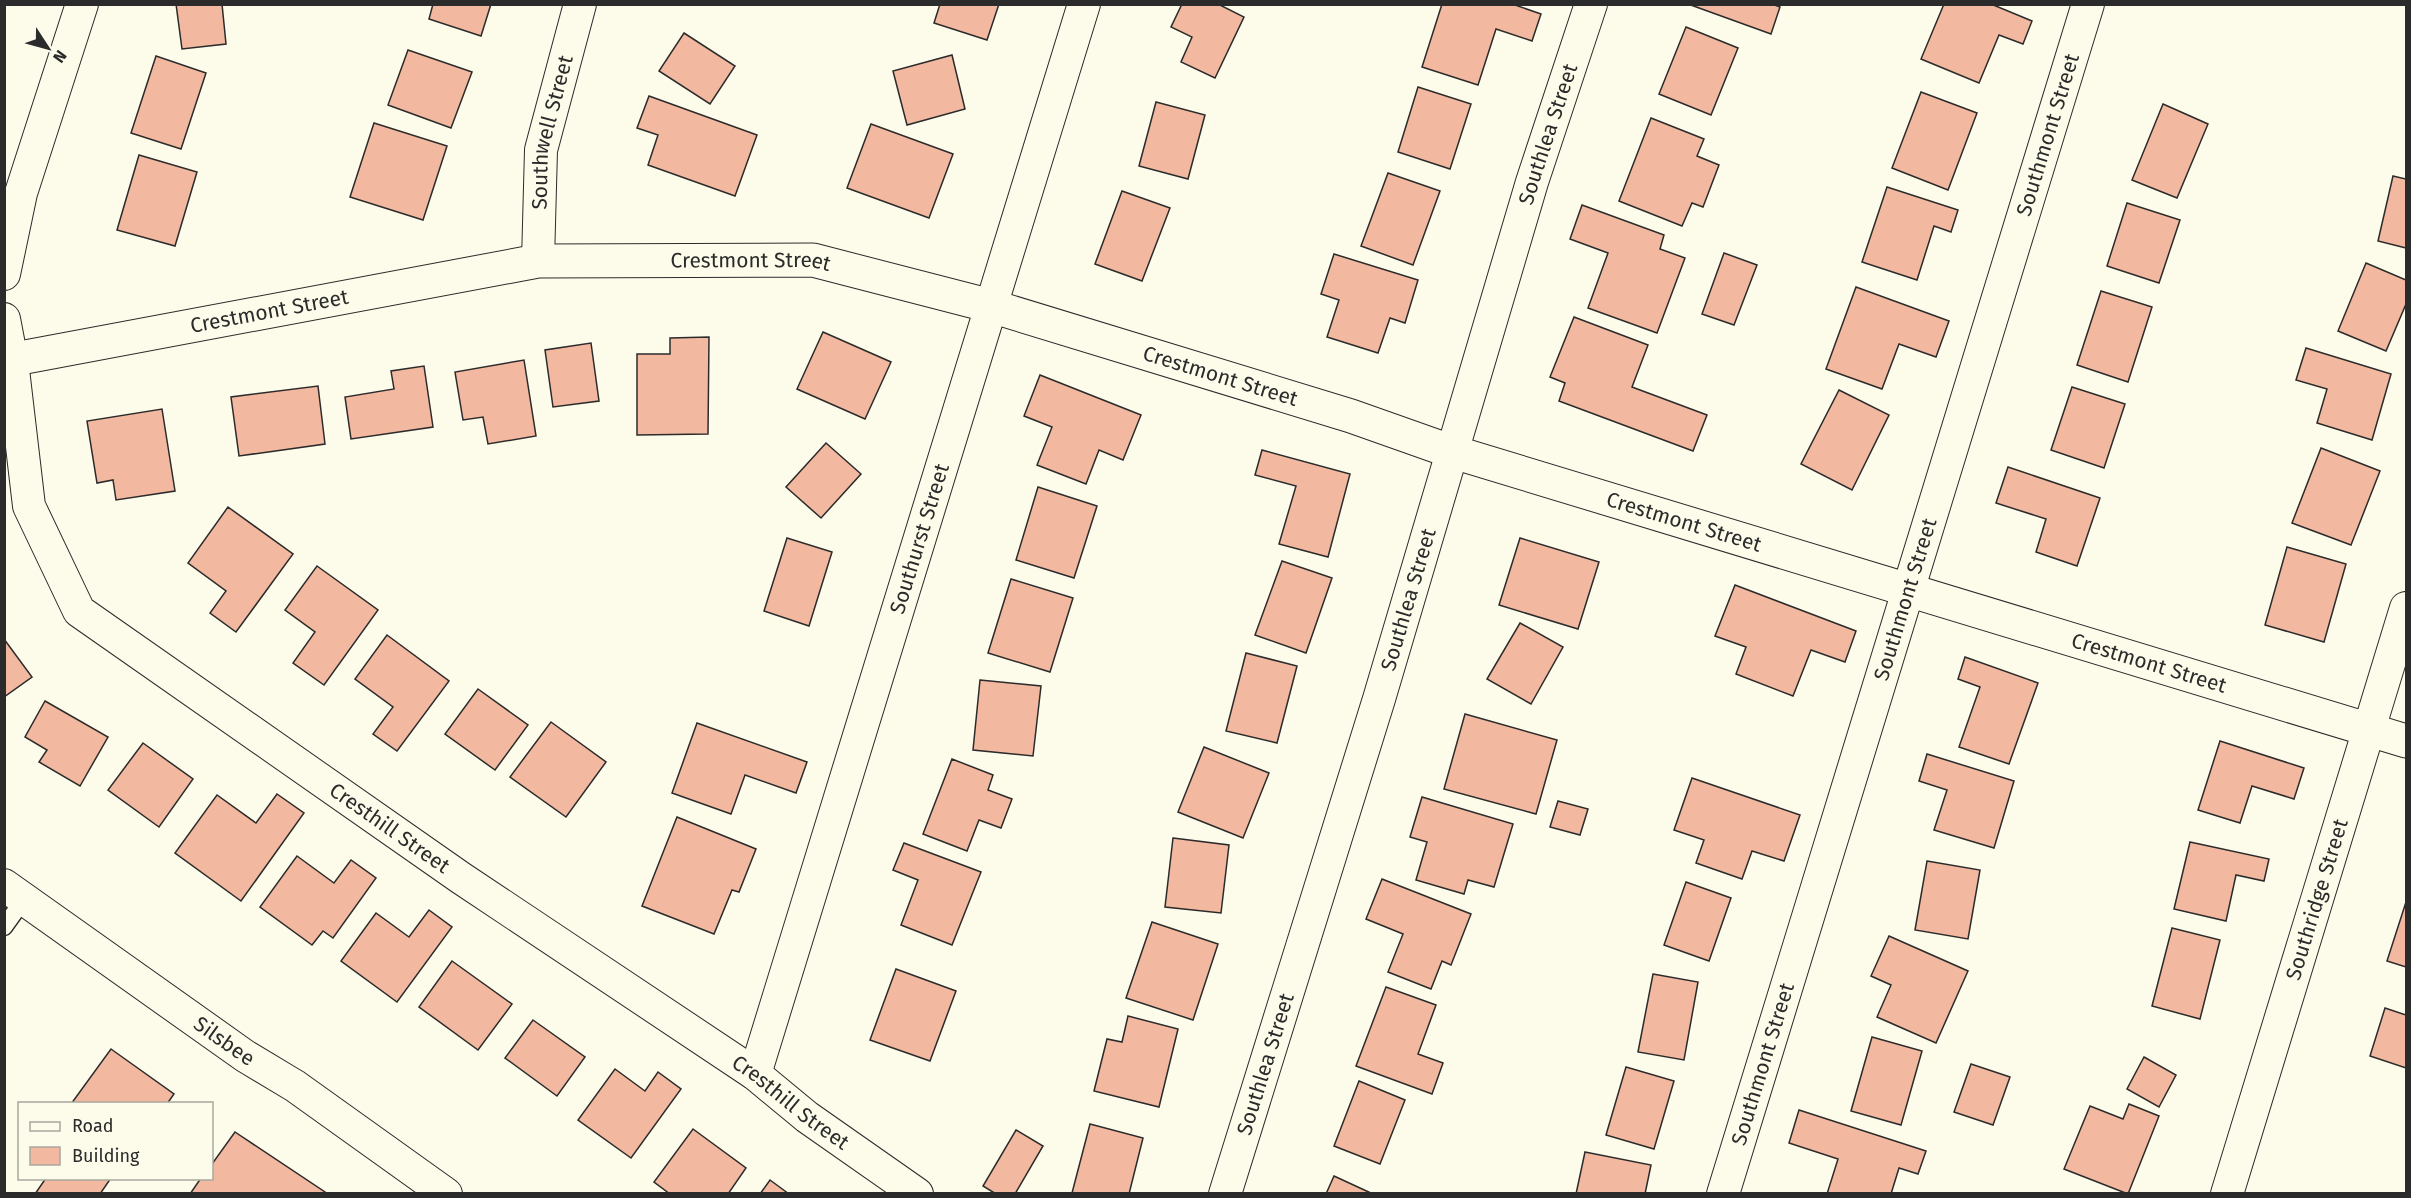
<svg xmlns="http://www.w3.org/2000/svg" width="2411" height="1198" font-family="'Fira Sans',sans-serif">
	<rect width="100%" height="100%" fill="#fdfbea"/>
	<g fill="#f2b8a0" stroke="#2b2b2b" stroke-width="1.5">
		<polygon points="176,4 222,4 226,44 182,49"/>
		<polygon points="433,4 491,4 481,36 429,19"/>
		<polygon points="940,4 999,4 987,40 934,23"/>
		<polygon points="1182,4 1218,4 1244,17 1215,78 1181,62 1192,37 1171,27"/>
		<polygon points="1442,4 1512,4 1541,14 1532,41 1496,29 1478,85 1422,67"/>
		<polygon points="1688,4 1772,4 1780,7 1771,34"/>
		<polygon points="1944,4 1991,4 2032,21 2023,44 1999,35 1979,83 1921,59"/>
		<polygon points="1686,27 1738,48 1711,115 1659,94"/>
		<polygon points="684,33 735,66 710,104 659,71"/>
		<polygon points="408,50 472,72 451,128 388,105"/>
		<polygon points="952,55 965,109 907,125 893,71"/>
		<polygon points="156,56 206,73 181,149 131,133"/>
		<polygon points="1418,87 1471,104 1450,169 1398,152"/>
		<polygon points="1921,92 1977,113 1948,190 1892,168"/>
		<polygon points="649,96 757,135 735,196 648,165 658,135 637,128"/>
		<polygon points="1156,102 1205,115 1188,179 1139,166"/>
		<polygon points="2163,104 2208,124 2177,198 2132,180"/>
		<polygon points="1651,118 1704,139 1697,156 1719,165 1703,207 1692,203 1682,226 1619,201"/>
		<polygon points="374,123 447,146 423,220 350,197"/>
		<polygon points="871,124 953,154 929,218 847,188"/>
		<polygon points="139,155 197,172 175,246 117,230"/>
		<polygon points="1388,173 1440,191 1413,265 1361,246"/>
		<polygon points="2393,176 2406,179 2406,248 2378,241"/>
		<polygon points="1887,187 1958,210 1951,232 1934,226 1917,280 1862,262"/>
		<polygon points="1122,191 1170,208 1142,281 1095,264"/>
		<polygon points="2127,203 2180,220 2159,283 2107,266"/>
		<polygon points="1582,205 1664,235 1660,249 1685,258 1657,333 1588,308 1608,253 1570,239"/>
		<polygon points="1724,253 1757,265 1734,325 1702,314"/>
		<polygon points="1334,254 1418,280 1405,323 1390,318 1378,353 1327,337 1339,300 1321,294"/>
		<polygon points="2366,263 2406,280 2406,304 2386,351 2338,331"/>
		<polygon points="1856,287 1949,321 1936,357 1899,344 1882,389 1826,369"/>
		<polygon points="2101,291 2152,307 2128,382 2077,365"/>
		<polygon points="1574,317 1648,345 1632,387 1707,415 1693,451 1559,401 1565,383 1550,377"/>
		<polygon points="823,332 891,362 865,419 797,389"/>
		<polygon points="709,337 708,434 637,435 637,354 670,354 670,338"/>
		<polygon points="591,343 599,401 553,407 545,350"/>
		<polygon points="2306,348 2391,374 2372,440 2317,423 2327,389 2296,380"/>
		<polygon points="524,360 536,436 488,444 483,417 463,420 455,372"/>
		<polygon points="424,366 433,427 351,439 345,397 394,389 391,371"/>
		<polygon points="1040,375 1141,415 1123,460 1099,450 1086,484 1037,465 1052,427 1024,416"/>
		<polygon points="318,386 325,444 239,456 231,397"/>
		<polygon points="2072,387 2125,404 2104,468 2051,450"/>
		<polygon points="1839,390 1889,415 1852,490 1801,464"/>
		<polygon points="162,409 175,491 116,500 113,480 97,483 87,421"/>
		<polygon points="826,443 861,474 821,518 786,487"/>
		<polygon points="2321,448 2380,471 2351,545 2292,523"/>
		<polygon points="1262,450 1350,474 1328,557 1279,544 1296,486 1255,475"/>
		<polygon points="2008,467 2100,498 2077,566 2036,552 2046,519 1996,503"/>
		<polygon points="1038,487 1097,506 1074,578 1016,560"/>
		<polygon points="228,507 293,554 236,632 210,613 226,591 188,563"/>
		<polygon points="787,538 832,552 809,626 764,611"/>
		<polygon points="1520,538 1599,562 1578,629 1499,605"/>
		<polygon points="2287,547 2346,564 2324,642 2265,625"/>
		<polygon points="1282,561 1332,578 1306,653 1255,635"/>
		<polygon points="317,566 378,610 324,685 293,663 315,632 285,610"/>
		<polygon points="1011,579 1073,598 1050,672 988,653"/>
		<polygon points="1735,585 1856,631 1845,662 1811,650 1793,696 1736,674 1746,647 1715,636"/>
		<polygon points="1520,623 1563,647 1531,704 1487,679"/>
		<polygon points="387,635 449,681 397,751 373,734 393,707 355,679"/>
		<polygon points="4,639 32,677 4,697"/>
		<polygon points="1246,653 1297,666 1277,743 1226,731"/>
		<polygon points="1965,657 2038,683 2009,764 1959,747 1980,687 1958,679"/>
		<polygon points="980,680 1041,686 1033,756 973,750"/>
		<polygon points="478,689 528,725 495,770 445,734"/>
		<polygon points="45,701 108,737 80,786 39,762 47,750 25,737"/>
		<polygon points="1465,714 1557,740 1536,814 1444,789"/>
		<polygon points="551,722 606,762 566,817 510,777"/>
		<polygon points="697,723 807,762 796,793 745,775 731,814 672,793"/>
		<polygon points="2220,741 2304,768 2294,799 2252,786 2240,823 2198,810"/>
		<polygon points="143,743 193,779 159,827 108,790"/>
		<polygon points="1204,747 1269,773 1243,838 1178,812"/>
		<polygon points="1927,754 2014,781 1994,848 1934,830 1947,790 1919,781"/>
		<polygon points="952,759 993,775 988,790 1012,799 1001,828 979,820 967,851 923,834"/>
		<polygon points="1692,778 1800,815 1784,861 1752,851 1742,879 1696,863 1704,840 1674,830"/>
		<polygon points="277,794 304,813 241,901 175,853 217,795 256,823"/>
		<polygon points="1422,797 1513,824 1494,887 1468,880 1464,894 1416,880 1427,842 1410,837"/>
		<polygon points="1558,801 1588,809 1580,835 1550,827"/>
		<polygon points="677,817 756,849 739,892 732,890 714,934 642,906"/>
		<polygon points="1173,838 1229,845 1221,913 1165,907"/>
		<polygon points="2190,842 2269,859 2264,881 2236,875 2226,921 2174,909"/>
		<polygon points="904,843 981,872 952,945 901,925 918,880 893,870"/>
		<polygon points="297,856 334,883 351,860 376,878 333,938 323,931 312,945 260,907"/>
		<polygon points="1927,861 1980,870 1968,939 1915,930"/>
		<polygon points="1382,879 1471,914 1451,965 1442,961 1431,989 1388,972 1403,934 1366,919"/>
		<polygon points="1686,882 1731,898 1709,961 1664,945"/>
		<polygon points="2406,902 2406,967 2387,961"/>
		<polygon points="429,910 452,927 397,1002 341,961 376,913 409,937"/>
		<polygon points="1152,922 1218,944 1193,1020 1126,998"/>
		<polygon points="2172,928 2220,940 2200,1019 2152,1006"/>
		<polygon points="1889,936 1968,971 1936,1043 1877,1017 1891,985 1871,976"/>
		<polygon points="452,961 512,1004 478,1050 419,1007"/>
		<polygon points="896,969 956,991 930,1061 870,1040"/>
		<polygon points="1653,974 1698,982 1684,1060 1638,1052"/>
		<polygon points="1386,987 1436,1005 1418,1054 1443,1063 1432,1094 1356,1066"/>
		<polygon points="2385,1008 2406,1015 2406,1068 2370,1056"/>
		<polygon points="1128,1016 1178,1029 1159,1107 1094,1091 1107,1039 1122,1042"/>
		<polygon points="533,1020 585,1057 557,1096 505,1058"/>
		<polygon points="1872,1037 1922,1051 1901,1125 1851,1111"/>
		<polygon points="111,1049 174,1094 167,1104 71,1104"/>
		<polygon points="2144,1057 2176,1075 2159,1107 2127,1089"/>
		<polygon points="1971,1064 2010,1077 1993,1125 1954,1112"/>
		<polygon points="1626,1067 1674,1081 1654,1149 1606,1135"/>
		<polygon points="615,1069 645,1091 658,1072 681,1089 631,1158 578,1120"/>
		<polygon points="1359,1081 1405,1100 1380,1164 1334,1146"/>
		<polygon points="2129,1104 2159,1116 2128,1194 2064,1169 2090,1106 2123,1119"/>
		<polygon points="1799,1110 1926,1151 1918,1174 1899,1168 1891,1194 1827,1194 1838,1159 1789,1143"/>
		<polygon points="1090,1124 1143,1138 1129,1194 1072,1193"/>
		<polygon points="693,1129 746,1168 728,1194 670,1194 654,1182"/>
		<polygon points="1016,1130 1043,1146 1015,1194 996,1194 983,1186"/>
		<polygon points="235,1132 328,1194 190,1194 201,1178 212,1178 212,1164"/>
		<polygon points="1585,1152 1651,1165 1645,1194 1576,1194"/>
		<polygon points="1334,1176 1373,1194 1326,1194"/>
		<polygon points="46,1178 111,1178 100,1194 35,1194"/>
		<polygon points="770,1180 789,1194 760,1194"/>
	</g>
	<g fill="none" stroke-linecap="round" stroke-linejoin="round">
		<defs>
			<polyline id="lane" points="4,927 24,899"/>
			<g id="street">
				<path id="s1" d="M538,261L541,150L580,4"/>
				<polyline points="4,274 21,193 82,4"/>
				<path id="s2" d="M4,319L12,361L29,506L79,611L461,878L755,1074L807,1117L917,1194"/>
				<path id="s3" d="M4,885L245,1056L295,1086L446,1194"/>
				<path id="s4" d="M755,1074L1084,4"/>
				<path id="s5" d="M1225,1194L1379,699L1532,182L1591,4"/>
				<path id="s6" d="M1723,1194L2088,4"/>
				<path id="s7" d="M2227,1194L2406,608"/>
			</g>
			<g id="secondary">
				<path id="s8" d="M4,361L538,261L813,260L991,306L1351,416L1450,451L2406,741"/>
			</g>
		</defs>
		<use href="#lane" stroke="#2b2b2b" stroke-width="19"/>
		<use href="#street" stroke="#2b2b2b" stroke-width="34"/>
		<use href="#secondary" stroke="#2b2b2b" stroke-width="35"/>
		<use href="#lane" stroke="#fdfbea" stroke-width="16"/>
		<use href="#street" stroke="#fdfbea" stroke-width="32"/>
		<use href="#secondary" stroke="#fdfbea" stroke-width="33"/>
	</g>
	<g text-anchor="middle" stroke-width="4.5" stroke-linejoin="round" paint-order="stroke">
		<g font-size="21" fill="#2b2b2b" stroke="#fdfbea">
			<text dy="7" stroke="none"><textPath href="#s1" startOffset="130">Southwell Street</textPath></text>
			<text dy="7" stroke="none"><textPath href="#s5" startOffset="1108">Southlea Street</textPath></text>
			<text dy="7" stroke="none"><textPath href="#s6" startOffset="1108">Southmont Street</textPath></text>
			<text dy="7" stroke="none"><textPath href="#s8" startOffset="756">Crestmont Street</textPath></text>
			<text dy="7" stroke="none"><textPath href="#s8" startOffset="270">Crestmont Street</textPath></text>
			<text dy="7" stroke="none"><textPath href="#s8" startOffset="1242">Crestmont Street</textPath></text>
			<text dy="7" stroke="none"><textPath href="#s8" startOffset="1728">Crestmont Street</textPath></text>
			<text dy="7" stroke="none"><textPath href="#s4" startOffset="560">Southurst Street</textPath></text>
			<text dy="7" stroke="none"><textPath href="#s5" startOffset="622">Southlea Street</textPath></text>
			<text dy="7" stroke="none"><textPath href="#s6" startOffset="622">Southmont Street</textPath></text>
			<text dy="7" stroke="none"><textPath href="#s8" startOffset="2214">Crestmont Street</textPath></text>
			<text dy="7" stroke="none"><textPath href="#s2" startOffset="684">Cresthill Street</textPath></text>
			<text dy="7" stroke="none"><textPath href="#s7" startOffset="308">Southridge Street</textPath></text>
			<text dy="7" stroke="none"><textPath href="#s3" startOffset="270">Silsbee</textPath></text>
			<text dy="7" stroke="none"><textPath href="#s5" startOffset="136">Southlea Street</textPath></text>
			<text dy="7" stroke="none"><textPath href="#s6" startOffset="136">Southmont Street</textPath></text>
			<text dy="7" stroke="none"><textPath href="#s2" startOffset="1170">Cresthill Street</textPath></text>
		</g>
	</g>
	<rect width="2411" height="1198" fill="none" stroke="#2b2b2b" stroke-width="12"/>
	<rect x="18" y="1102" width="195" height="78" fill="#fdfbea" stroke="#a9a89e" stroke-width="1.5"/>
	<rect x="30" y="1122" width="30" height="9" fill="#fdfbea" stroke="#a9a89e" stroke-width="1.5"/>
	<text x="72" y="1132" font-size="18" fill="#2b2b2b">Road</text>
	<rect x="30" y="1147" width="30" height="18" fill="#f2b8a0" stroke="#a9a89e" stroke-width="1.5"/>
	<text x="72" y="1162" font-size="18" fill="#2b2b2b">Building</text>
	<g transform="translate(48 48) rotate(126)" stroke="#fdfbea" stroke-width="4.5" paint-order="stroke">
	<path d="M0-4.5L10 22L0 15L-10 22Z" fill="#2b2b2b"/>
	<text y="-9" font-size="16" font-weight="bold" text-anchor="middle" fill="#2b2b2b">N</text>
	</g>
</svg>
